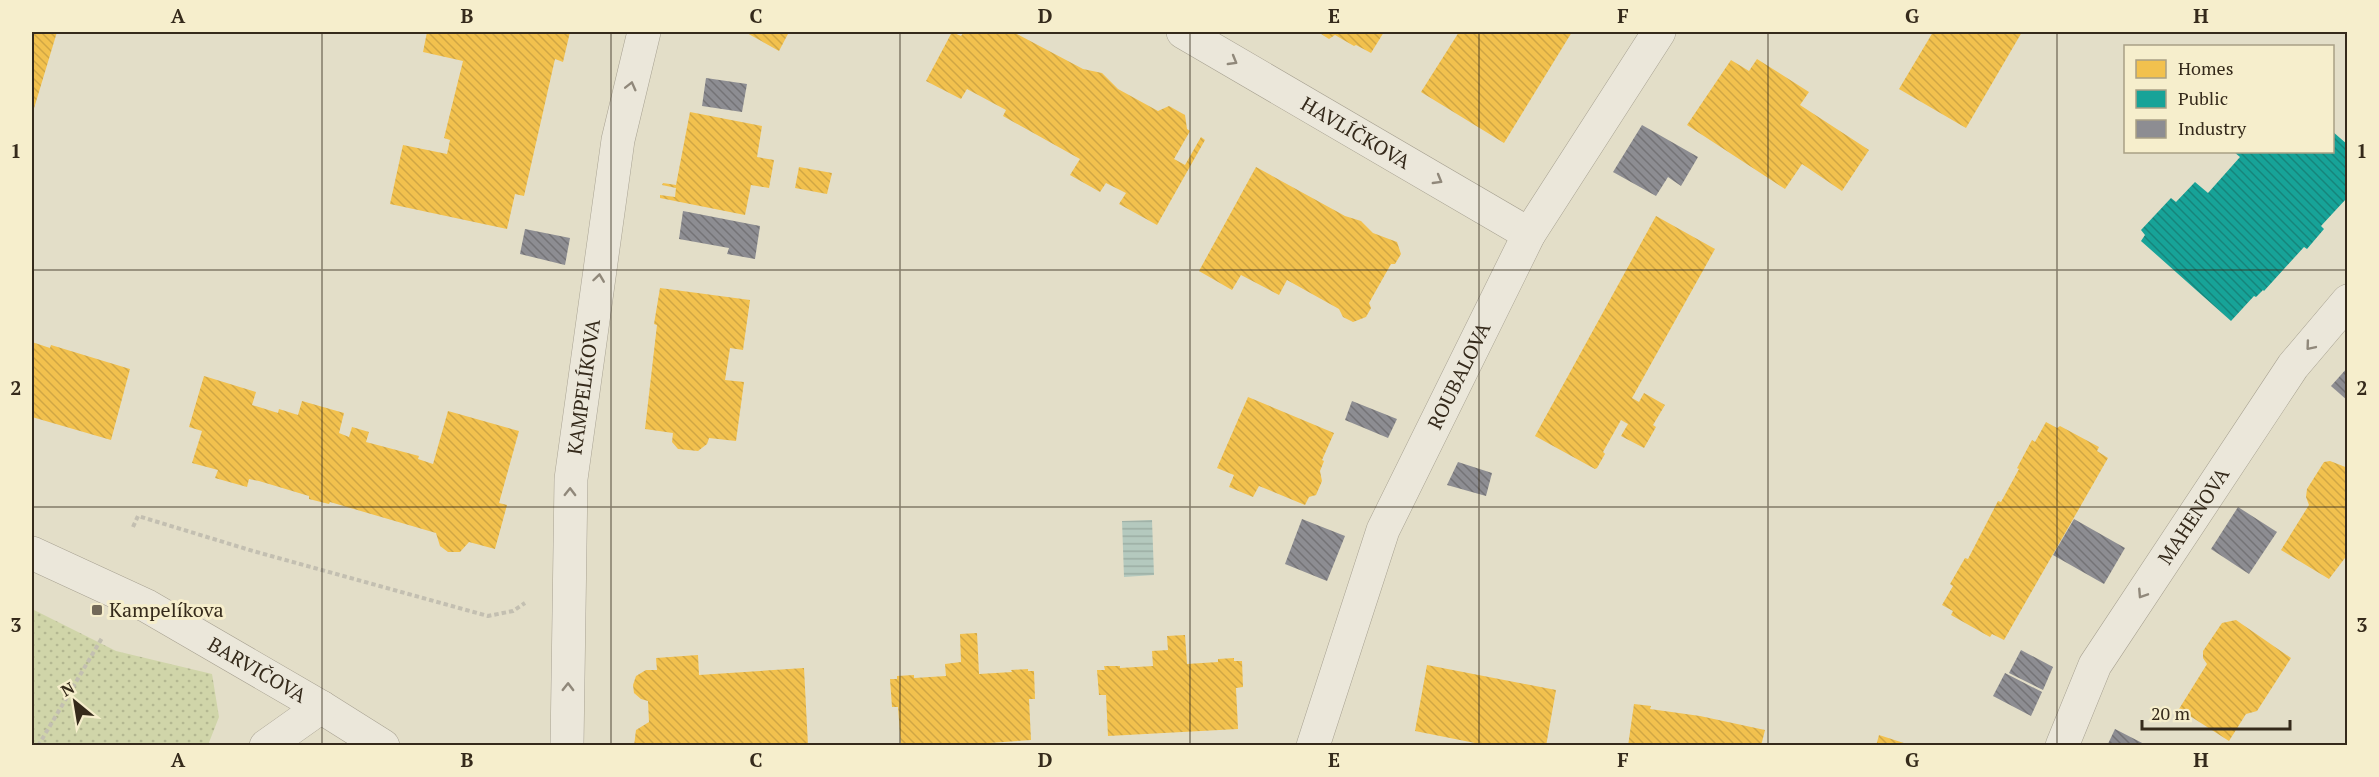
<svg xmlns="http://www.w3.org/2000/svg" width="2379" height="777" font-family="'PT Serif',serif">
	<defs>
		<pattern id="grass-dots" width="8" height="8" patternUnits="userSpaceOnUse" patternTransform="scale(1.5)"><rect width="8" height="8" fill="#d0d5a9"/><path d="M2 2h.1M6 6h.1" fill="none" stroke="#b3b791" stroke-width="1.8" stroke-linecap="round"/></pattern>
		<pattern id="water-rules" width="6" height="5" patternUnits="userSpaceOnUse" patternTransform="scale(1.5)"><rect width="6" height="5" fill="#b4c9be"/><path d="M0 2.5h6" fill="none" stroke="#9bada3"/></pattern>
		<pattern id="homes-back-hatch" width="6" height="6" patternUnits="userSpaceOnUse" patternTransform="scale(1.5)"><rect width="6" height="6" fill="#f2c14e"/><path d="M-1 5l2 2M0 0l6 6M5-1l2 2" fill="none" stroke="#d0a644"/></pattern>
		<pattern id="public-back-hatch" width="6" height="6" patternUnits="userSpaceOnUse" patternTransform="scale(1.5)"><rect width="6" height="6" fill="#17a398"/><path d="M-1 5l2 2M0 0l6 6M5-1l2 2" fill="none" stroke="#16857b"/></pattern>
		<pattern id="industry-back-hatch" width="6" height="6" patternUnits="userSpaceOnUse" patternTransform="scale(1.5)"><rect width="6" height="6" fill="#8d8d92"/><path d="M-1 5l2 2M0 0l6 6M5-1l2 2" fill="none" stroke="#747376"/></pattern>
	</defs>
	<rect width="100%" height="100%" fill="#e3dec8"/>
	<polygon fill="url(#grass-dots)" points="32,609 116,651 212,674 219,717 208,745 32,745"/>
	<polygon fill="url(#water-rules)" points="1152,520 1154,575 1124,577 1122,521"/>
	<g fill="url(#homes-back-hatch)">
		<polygon points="32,32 57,32 32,115"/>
		<polygon points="427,32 570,32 563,62 555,59 524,196 515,194 507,229 390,204 403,145 447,154 450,140 444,138 463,61 423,52"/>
		<polygon points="745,32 789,32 779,51"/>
		<polygon points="952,32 961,36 964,32 1013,32 1083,69 1102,73 1118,89 1158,111 1169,106 1185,115 1187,129 1190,131 1174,159 1185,165 1201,137 1205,140 1157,225 1119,204 1126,193 1106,183 1100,192 1070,175 1080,159 1003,116 1006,110 967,89 961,99 926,81"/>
		<polygon points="1318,32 1384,32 1371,53 1356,45 1354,46 1335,35 1329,39"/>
		<polygon points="1459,32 1572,32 1504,143 1421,92"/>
		<polygon points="1933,32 2022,32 1966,128 1899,89"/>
		<polygon points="1757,59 1809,92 1800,105 1869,150 1842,191 1802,164 1785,189 1687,125 1731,60 1749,71"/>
		<polygon points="690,112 762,126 757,157 774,160 769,188 751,185 745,215 660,198 660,195 675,197 676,188 662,185 663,183 676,185"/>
		<polygon points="799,167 832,173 827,194 795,188"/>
		<polygon points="1256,167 1345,216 1361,221 1373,233 1397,242 1401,254 1395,264 1391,264 1369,303 1371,308 1366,317 1353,322 1343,317 1339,309 1287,280 1279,295 1241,275 1232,290 1199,271"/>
		<polygon points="1656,216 1715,249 1632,398 1639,402 1644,393 1665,405 1653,425 1656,427 1644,448 1621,436 1628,424 1621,420 1603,452 1605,454 1597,468 1595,469 1535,436"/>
		<polygon points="660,288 750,300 743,350 730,348 725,380 744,382 736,441 709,438 707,444 698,451 678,449 672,442 673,433 645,429 657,325 654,324"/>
		<polygon points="32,342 50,348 51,345 130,369 111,440 32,417"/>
		<polygon points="204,376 256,392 252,405 278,413 279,409 298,415 302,401 344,413 339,433 349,437 352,427 369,432 366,442 419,456 418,459 433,464 448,411 519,431 499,503 507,505 495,549 469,542 460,552 448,552 440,546 436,533 330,502 329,504 309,499 309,496 259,481 249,479 247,487 215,478 218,470 192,463 202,431 189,427"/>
		<polygon points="1248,397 1334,433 1322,460 1324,461 1320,471 1322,481 1316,495 1309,497 1305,505 1259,486 1253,497 1229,487 1234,475 1217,468"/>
		<polygon points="2046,422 2057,428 2060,426 2099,447 2097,451 2108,458 2004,640 1992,634 1990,637 1951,615 1953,611 1942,605 1953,586 1950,584 1965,558 1968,559 1998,501 2001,502 2019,469 2017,468 2032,440 2035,442"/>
		<polygon points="2330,461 2348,468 2348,554 2329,579 2281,550 2309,505 2306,497 2307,489 2324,462"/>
		<polygon points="2236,620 2291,658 2257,711 2246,714 2229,741 2179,709 2207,664 2203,658 2203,651 2222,623"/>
		<polygon points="977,633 979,674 1012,672 1011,670 1028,669 1028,671 1034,671 1035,699 1029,699 1031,740 947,746 901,746 898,707 892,707 890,679 897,679 897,676 914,675 914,678 946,676 945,664 961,662 960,634"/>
		<polygon points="1185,635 1187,664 1218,662 1218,659 1234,658 1234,661 1242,661 1243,687 1236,688 1238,729 1108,736 1106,695 1099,695 1097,670 1105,670 1104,666 1120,666 1120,668 1153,666 1152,651 1168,650 1167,636"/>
		<polygon points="698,655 699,675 804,668 808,746 634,746 636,730 649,722 648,701 641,699 634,693 633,685 636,676 646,670 657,670 656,658"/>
		<polygon points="1427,665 1556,690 1546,746 1490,746 1415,731"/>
		<polygon points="1634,704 1651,706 1650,709 1700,716 1765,730 1761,746 1628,746"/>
		<polygon points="1879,735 1910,745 1910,746 1876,746"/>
	</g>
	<polygon fill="url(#public-back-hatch)" points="2332,131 2348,145 2346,199 2321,226 2324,229 2307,249 2304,247 2264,291 2263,290 2256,297 2254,296 2231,321 2141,241 2145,235 2141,230 2171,198 2176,202 2195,182 2208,193 2240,157 2234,152 2332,152"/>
	<g fill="url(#industry-back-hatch)">
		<polygon points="706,78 747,84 742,112 702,106"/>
		<polygon points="1642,125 1698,157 1681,186 1668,177 1656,196 1613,172"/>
		<polygon points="683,211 760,226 755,259 727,254 729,248 679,239"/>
		<polygon points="525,229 570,238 565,265 520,254"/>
		<polygon points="2348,367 2348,401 2331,386"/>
		<polygon points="1352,401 1397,419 1388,438 1345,420"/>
		<polygon points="1458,462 1492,473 1486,496 1447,485"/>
		<polygon points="2238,507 2277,532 2249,574 2211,549"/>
		<polygon points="1302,519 1345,536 1327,581 1285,564"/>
		<polygon points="2074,519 2125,548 2104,584 2053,555"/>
		<polygon points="2021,650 2053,667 2043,690 2009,673"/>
		<polygon points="2005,673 2042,692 2031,716 1993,696"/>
		<polygon points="2115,729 2148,746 2107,746"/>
	</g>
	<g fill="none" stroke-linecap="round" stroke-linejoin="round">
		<defs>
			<g id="minor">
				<path id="s1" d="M1183,32L1529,234"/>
				<path id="s2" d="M32,553L147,606L321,707L383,746"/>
				<polyline points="266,746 321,707"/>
				<path id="s3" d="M567,746L571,479L618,140L644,32"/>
				<path id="s4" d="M1313,746L1383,530L1529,234L1659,32"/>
				<path id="s5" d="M2062,746L2095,665L2293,366L2348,301"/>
			</g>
		</defs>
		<use href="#minor" stroke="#a8a292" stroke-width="34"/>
		<g stroke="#c3bfb1" stroke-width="4" stroke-dasharray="4.5 3" stroke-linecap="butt">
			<polyline points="133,527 138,516 253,551 488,616 513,611 525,603"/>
			<polyline points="38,746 102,638"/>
		</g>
		<use href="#minor" stroke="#ebe7da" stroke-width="33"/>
	</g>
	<defs><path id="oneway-chevron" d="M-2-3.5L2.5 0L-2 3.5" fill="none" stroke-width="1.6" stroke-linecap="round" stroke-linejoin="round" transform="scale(1.5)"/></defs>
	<g stroke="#90887a">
		<use href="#oneway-chevron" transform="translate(1233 61) rotate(30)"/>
		<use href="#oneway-chevron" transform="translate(631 86) rotate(-76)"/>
		<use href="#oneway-chevron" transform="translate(1438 180) rotate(30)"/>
		<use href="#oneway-chevron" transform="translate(599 278) rotate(-82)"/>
		<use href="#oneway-chevron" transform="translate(2310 346) rotate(130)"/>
		<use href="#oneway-chevron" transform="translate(570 492) rotate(-89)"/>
		<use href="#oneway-chevron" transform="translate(2142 594) rotate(123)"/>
		<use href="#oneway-chevron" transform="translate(568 687) rotate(-89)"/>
	</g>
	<path fill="none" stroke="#352a1b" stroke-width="1.5" stroke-opacity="0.55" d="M322,32V746M611,32V746M900,32V746M1190,32V746M1479,32V746M1768,32V746M2057,32V746M32,270H2348M32,507H2348"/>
	<rect fill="#726958" stroke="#f6eecc" stroke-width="2" x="91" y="604" width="12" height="12" rx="3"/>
	<g text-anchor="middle" stroke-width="6" stroke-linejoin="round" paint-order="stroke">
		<g font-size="20" fill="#352a1b" stroke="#f6eecc">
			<text dy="7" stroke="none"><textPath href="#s1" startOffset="200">HAVLÍČKOVA</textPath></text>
			<text dy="7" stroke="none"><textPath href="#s4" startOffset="399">ROUBALOVA</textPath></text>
			<text dy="7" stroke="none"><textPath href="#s3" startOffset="360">KAMPELÍKOVA</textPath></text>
			<text dy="7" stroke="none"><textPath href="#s5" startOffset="266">MAHENOVA</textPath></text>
			<text dy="7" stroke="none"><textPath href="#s2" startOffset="254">BARVIČOVA</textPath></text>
		</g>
		<g font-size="20" fill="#352a1b" stroke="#f6eecc" text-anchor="start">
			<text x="109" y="617">Kampelíkova</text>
		</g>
	</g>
	<rect width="2379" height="777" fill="none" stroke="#f6eecc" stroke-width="66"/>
	<rect x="2124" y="45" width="210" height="108" fill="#f6eecc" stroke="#a9a085" stroke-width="1.5"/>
	<rect x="2136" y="60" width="30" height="18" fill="#f2c14e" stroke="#a9a085" stroke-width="1.5"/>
	<text x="2178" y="75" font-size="18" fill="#352a1b">Homes</text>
	<rect x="2136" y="90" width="30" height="18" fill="#17a398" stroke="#a9a085" stroke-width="1.5"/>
	<text x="2178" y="105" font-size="18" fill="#352a1b">Public</text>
	<rect x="2136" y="120" width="30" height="18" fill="#8d8d92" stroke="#a9a085" stroke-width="1.5"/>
	<text x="2178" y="135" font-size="18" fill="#352a1b">Industry</text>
	<g transform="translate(75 702) rotate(330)" stroke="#f6eecc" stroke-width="4.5" paint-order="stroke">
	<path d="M0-4.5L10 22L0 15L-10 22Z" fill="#352a1b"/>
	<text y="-9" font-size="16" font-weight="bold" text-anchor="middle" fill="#352a1b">N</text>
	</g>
	<path d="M2142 720v9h148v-9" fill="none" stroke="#352a1b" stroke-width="3"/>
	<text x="2151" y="720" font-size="18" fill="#352a1b" stroke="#f6eecc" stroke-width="4.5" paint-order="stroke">20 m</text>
	<rect x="33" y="33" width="2313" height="711" fill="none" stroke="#352a1b" stroke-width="2"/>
	<g font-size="20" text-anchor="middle" font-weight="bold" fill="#352a1b">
		<text x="178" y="23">A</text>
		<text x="467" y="23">B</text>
		<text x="756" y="23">C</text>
		<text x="1045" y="23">D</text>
		<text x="1334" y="23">E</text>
		<text x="1623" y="23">F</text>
		<text x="1912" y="23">G</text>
		<text x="2201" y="23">H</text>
		<text x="16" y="158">1</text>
		<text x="2362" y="158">1</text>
		<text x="16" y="395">2</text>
		<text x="2362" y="395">2</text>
		<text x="16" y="632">3</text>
		<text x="2362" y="632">3</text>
		<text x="178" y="767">A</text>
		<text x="467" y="767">B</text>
		<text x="756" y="767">C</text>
		<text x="1045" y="767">D</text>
		<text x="1334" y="767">E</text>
		<text x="1623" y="767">F</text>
		<text x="1912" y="767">G</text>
		<text x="2201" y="767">H</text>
	</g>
</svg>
